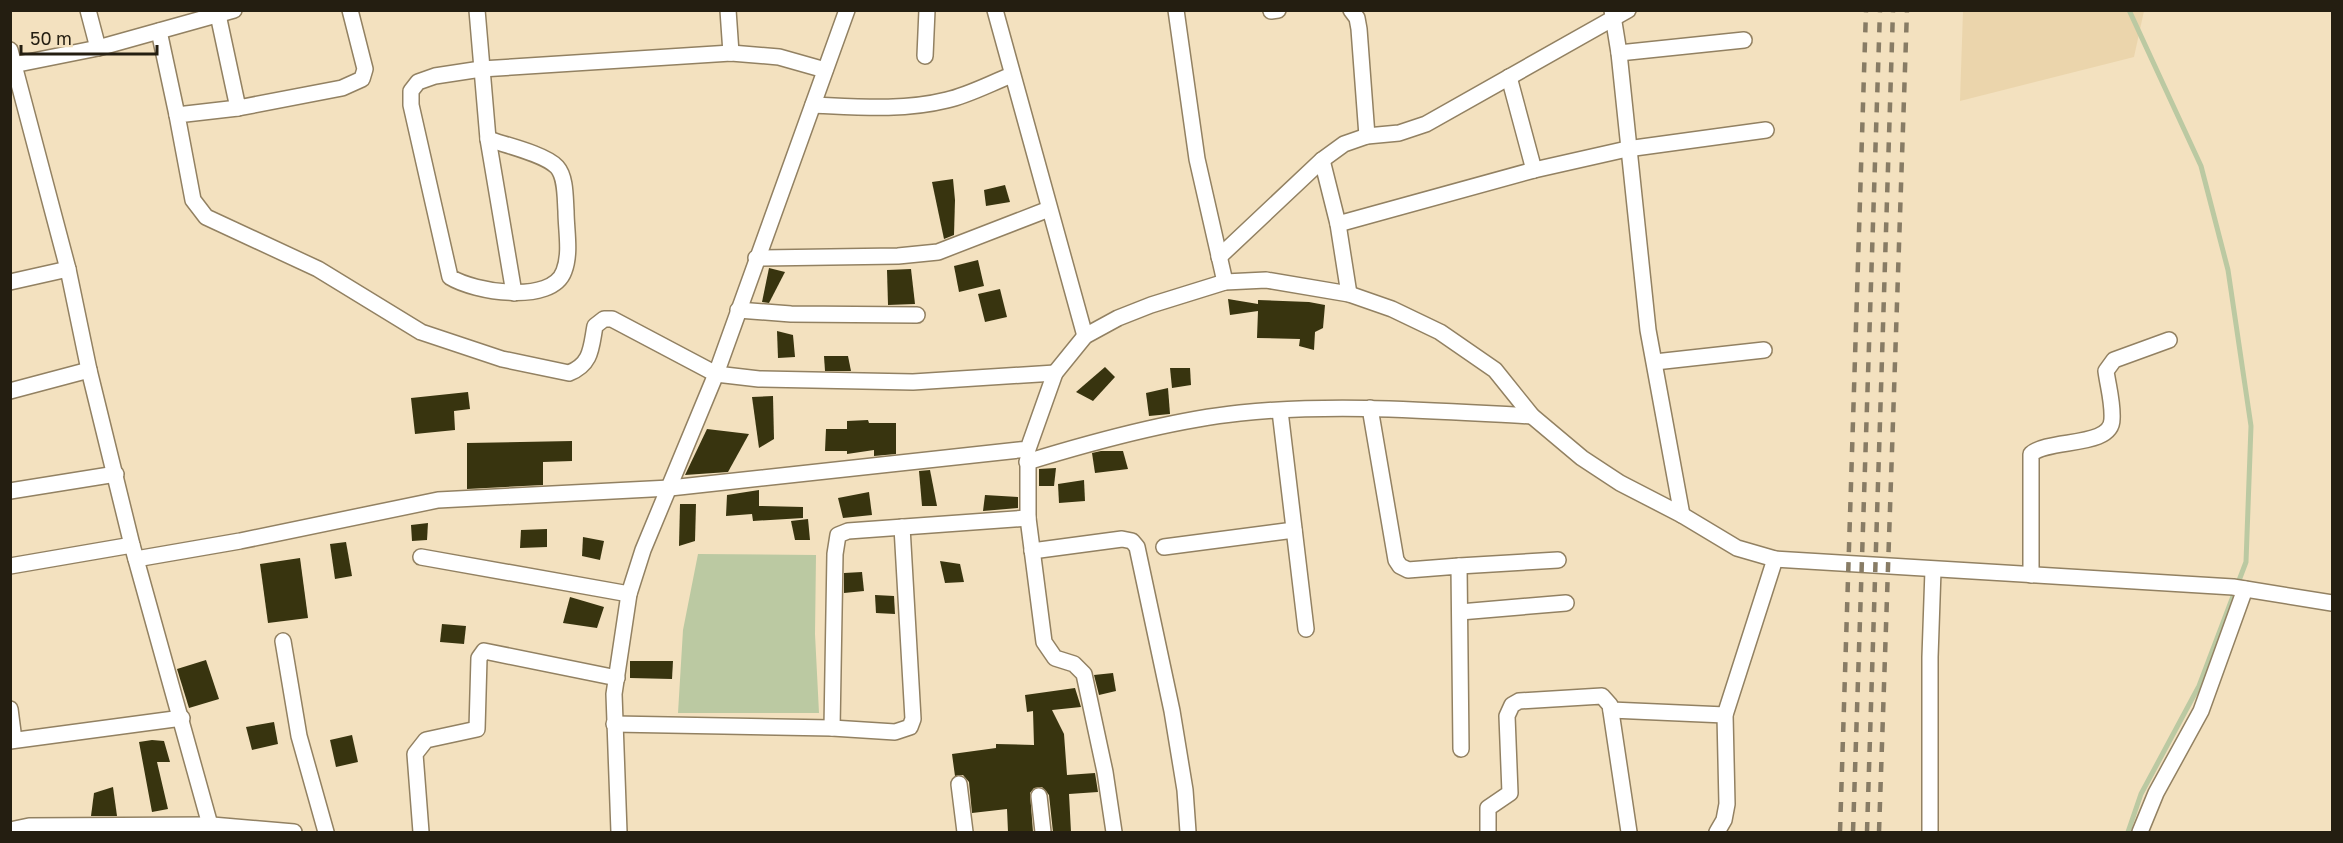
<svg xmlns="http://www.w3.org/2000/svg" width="2343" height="843" font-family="'Golos Text',sans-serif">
	<rect width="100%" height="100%" fill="#f3e1bf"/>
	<polygon fill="#ebd5ac" points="1963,11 1963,10 2144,11 2134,57 1960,101"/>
	<polygon fill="#bbc9a2" points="698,554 816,555 815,634 819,713 678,713 683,630"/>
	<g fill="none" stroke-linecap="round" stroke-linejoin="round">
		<polyline stroke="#bbc9a2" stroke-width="5" points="2128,832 2141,794 2199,686 2246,562 2251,426 2228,270 2201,166 2129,10"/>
	</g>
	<g fill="#38340f">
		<polygon points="953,179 955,200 954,235 944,239 932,182"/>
		<polygon points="1005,185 1010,202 986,206 984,190"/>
		<polygon points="978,260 984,286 959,292 954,266"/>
		<polygon points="769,268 785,272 769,303 762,302"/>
		<polygon points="911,269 915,304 888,305 887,270"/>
		<polygon points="1000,289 1007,317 985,322 978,294"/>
		<polygon points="1228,299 1258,304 1258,300 1309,302 1325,305 1323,328 1315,332 1314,350 1299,346 1300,339 1257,338 1258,311 1230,315"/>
		<polygon points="777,331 793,335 795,357 778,358"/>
		<polygon points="824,356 848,356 851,371 825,371"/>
		<polygon points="1105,367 1115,377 1093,401 1076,392"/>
		<polygon points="1170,368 1190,368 1191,385 1172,388"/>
		<polygon points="1168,388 1170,414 1149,416 1146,393"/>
		<polygon points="468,392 470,409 454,411 455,430 415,434 411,398"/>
		<polygon points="773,396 774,439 759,448 752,397"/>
		<polygon points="868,420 869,423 896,423 896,454 874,456 874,450 847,454 847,451 825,451 826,429 847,429 847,421"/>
		<polygon points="707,429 749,434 728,472 685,475"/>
		<polygon points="572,441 572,461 543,462 543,485 467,489 467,443"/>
		<polygon points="1101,451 1123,451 1128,469 1095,473 1092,453"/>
		<polygon points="1056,468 1054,486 1039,486 1039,469"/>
		<polygon points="930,470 937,506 922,506 919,471"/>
		<polygon points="1084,480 1085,501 1059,503 1058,484"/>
		<polygon points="759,490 759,506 803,507 803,518 753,521 752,514 726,516 727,495"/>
		<polygon points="869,492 872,515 843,518 838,498"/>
		<polygon points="985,495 1018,497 1018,508 983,511"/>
		<polygon points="680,504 696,504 695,541 679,546"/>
		<polygon points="808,519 810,540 795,540 791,521"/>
		<polygon points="428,523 427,540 412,541 411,525"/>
		<polygon points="547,529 547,547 520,548 521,530"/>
		<polygon points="583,537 604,541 600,560 582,556"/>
		<polygon points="346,542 352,576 335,579 330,544"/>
		<polygon points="300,558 308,618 268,623 260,564"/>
		<polygon points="940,561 960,564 964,582 945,583"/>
		<polygon points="862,572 864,591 844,593 844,573"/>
		<polygon points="875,595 894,596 895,614 876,613"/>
		<polygon points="570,597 604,607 597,628 563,623"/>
		<polygon points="442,624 466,626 464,644 440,642"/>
		<polygon points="206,660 219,699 189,708 177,669"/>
		<polygon points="630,661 673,661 672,679 630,678"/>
		<polygon points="1113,673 1116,691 1099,695 1094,675"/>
		<polygon points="1075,688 1081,707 1052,710 1064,734 1067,775 1095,773 1098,792 1069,794 1071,832 1053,832 1049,795 1042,787 1034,788 1030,793 1033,832 1008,832 1007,809 972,813 969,782 963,775 955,776 952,754 996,748 996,744 1034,745 1033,711 1027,712 1025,695"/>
		<polygon points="274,722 278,744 252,750 246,727"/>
		<polygon points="352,735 358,762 336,767 330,740"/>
		<polygon points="152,740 164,741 170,762 157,762 168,809 152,812 139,742"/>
		<polygon points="113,787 117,816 91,816 94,793"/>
	</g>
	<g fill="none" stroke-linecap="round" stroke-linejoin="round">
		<defs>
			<g id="street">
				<polyline points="88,10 98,48"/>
				<polyline points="217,10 238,108 342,88 362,79 365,69 350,10"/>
				<polyline points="477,10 488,139 514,293"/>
				<polyline points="728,10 731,53"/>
				<polyline points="995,10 1085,336"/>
				<polyline points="1176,10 1197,159 1225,282"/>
				<polyline points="1351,10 1357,18 1359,29 1367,136"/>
				<polyline points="1612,10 1619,53 1648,330 1682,515"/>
				<polyline points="1271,11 1278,10"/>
				<polyline points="159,31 177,115"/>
				<polyline points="10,50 68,269 89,370 132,545 212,832"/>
				<polyline points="1619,53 1744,40"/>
				<polyline points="925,56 927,10"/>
				<polyline points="13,65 98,48 234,10"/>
				<polyline points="1509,77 1534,170"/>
				<path d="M813,105C858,107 903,111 947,100C969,95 991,83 1012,75"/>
				<path d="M238,108L177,115L193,200L206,217L318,269L421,332L502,359L569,373C592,364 591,347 595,326L604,319H612L716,374L759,379L913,382L1055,373"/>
				<path d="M488,139C505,145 545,154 557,167C566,177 565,198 566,211C566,230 571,253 564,271C552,305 474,292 450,277L411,105V91L418,82L435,76L481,69L731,53L779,57L825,70"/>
				<polyline points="1322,160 1338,224 1349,294"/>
				<polyline points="1338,224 1534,170 1627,149 1766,130"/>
				<polyline points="1219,257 1322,160 1344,144 1367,136 1399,133 1426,124 1628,10"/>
				<polyline points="756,258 898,256 938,252 1049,209"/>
				<polyline points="10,282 68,269"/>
				<polyline points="738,310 791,314 917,315"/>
				<polyline points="1655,362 1764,350"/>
				<polyline points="10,391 89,370"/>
				<polyline points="1370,408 1396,560 1400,566 1408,570 1459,566 1461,749"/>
				<polyline points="1280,411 1306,629"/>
				<polyline points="1028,454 1028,518 1044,642 1055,658 1074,664 1084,674 1105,772 1114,832"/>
				<path d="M1027,462C1092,442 1173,420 1240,413C1337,403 1435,411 1532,416"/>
				<polyline points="10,491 116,474"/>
				<polyline points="1164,547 1294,530"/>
				<polyline points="1032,551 1122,539 1132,541 1137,547 1172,711 1185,790 1188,832"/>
				<polyline points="421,557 629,594"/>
				<polyline points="136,559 240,541 438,500 670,488 1028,449 1055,373 1085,336 1118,318 1151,305 1225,282 1266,280 1349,294 1392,309 1440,332 1495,370 1532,416 1582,458 1620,483 1682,515 1737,548 1775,559 2233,587 2332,603"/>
				<polyline points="10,566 132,545"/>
				<polyline points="1459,566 1558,560"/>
				<path d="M2031,575V454C2049,438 2112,448 2112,419C2113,403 2108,386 2106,371L2114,360L2169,340"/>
				<polyline points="1460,612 1566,603"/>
				<polyline points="283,641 299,736 326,832"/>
				<polyline points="10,709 14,740"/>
				<polyline points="1611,710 1725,715"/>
				<polyline points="614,724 832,728 895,732 910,727 913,719 902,527"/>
				<polyline points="832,728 835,554 838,535 848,531 1028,518"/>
				<polyline points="10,741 182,718"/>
				<polyline points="959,784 965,832"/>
				<polyline points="1039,796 1043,832"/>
				<polyline points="10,830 29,826 212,825 294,832"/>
				<polyline points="421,832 415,754 426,740 477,729 479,658 484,651 617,678"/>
				<polyline points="619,832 614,694 629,594 643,550 716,374 847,10"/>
				<polyline points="1488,832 1488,808 1510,793 1507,716 1512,705 1519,701 1602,696 1610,705 1629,832"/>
				<polyline points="1717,832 1724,820 1727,804 1725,715 1775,559"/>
				<polyline points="1930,832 1930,657 1933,570"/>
				<polyline points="2140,832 2156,793 2201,711 2245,589"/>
			</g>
		</defs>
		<use href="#street" stroke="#928162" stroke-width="18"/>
		<use href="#street" stroke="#fff" stroke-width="15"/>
		<g stroke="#887c65" stroke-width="4.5" stroke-dasharray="10 10" stroke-linecap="butt">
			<polyline points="1840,832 1866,10"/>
			<polyline points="1853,832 1880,10"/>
			<polyline points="1867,832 1893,10"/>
			<polyline points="1879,832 1907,10"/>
		</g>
	</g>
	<rect width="2343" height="843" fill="none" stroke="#241e11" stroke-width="24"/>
	<path d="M21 45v9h136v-9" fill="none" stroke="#241e11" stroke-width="3"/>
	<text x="30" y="45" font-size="18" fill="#241e11" stroke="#f3e1bf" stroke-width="4.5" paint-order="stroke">50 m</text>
</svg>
